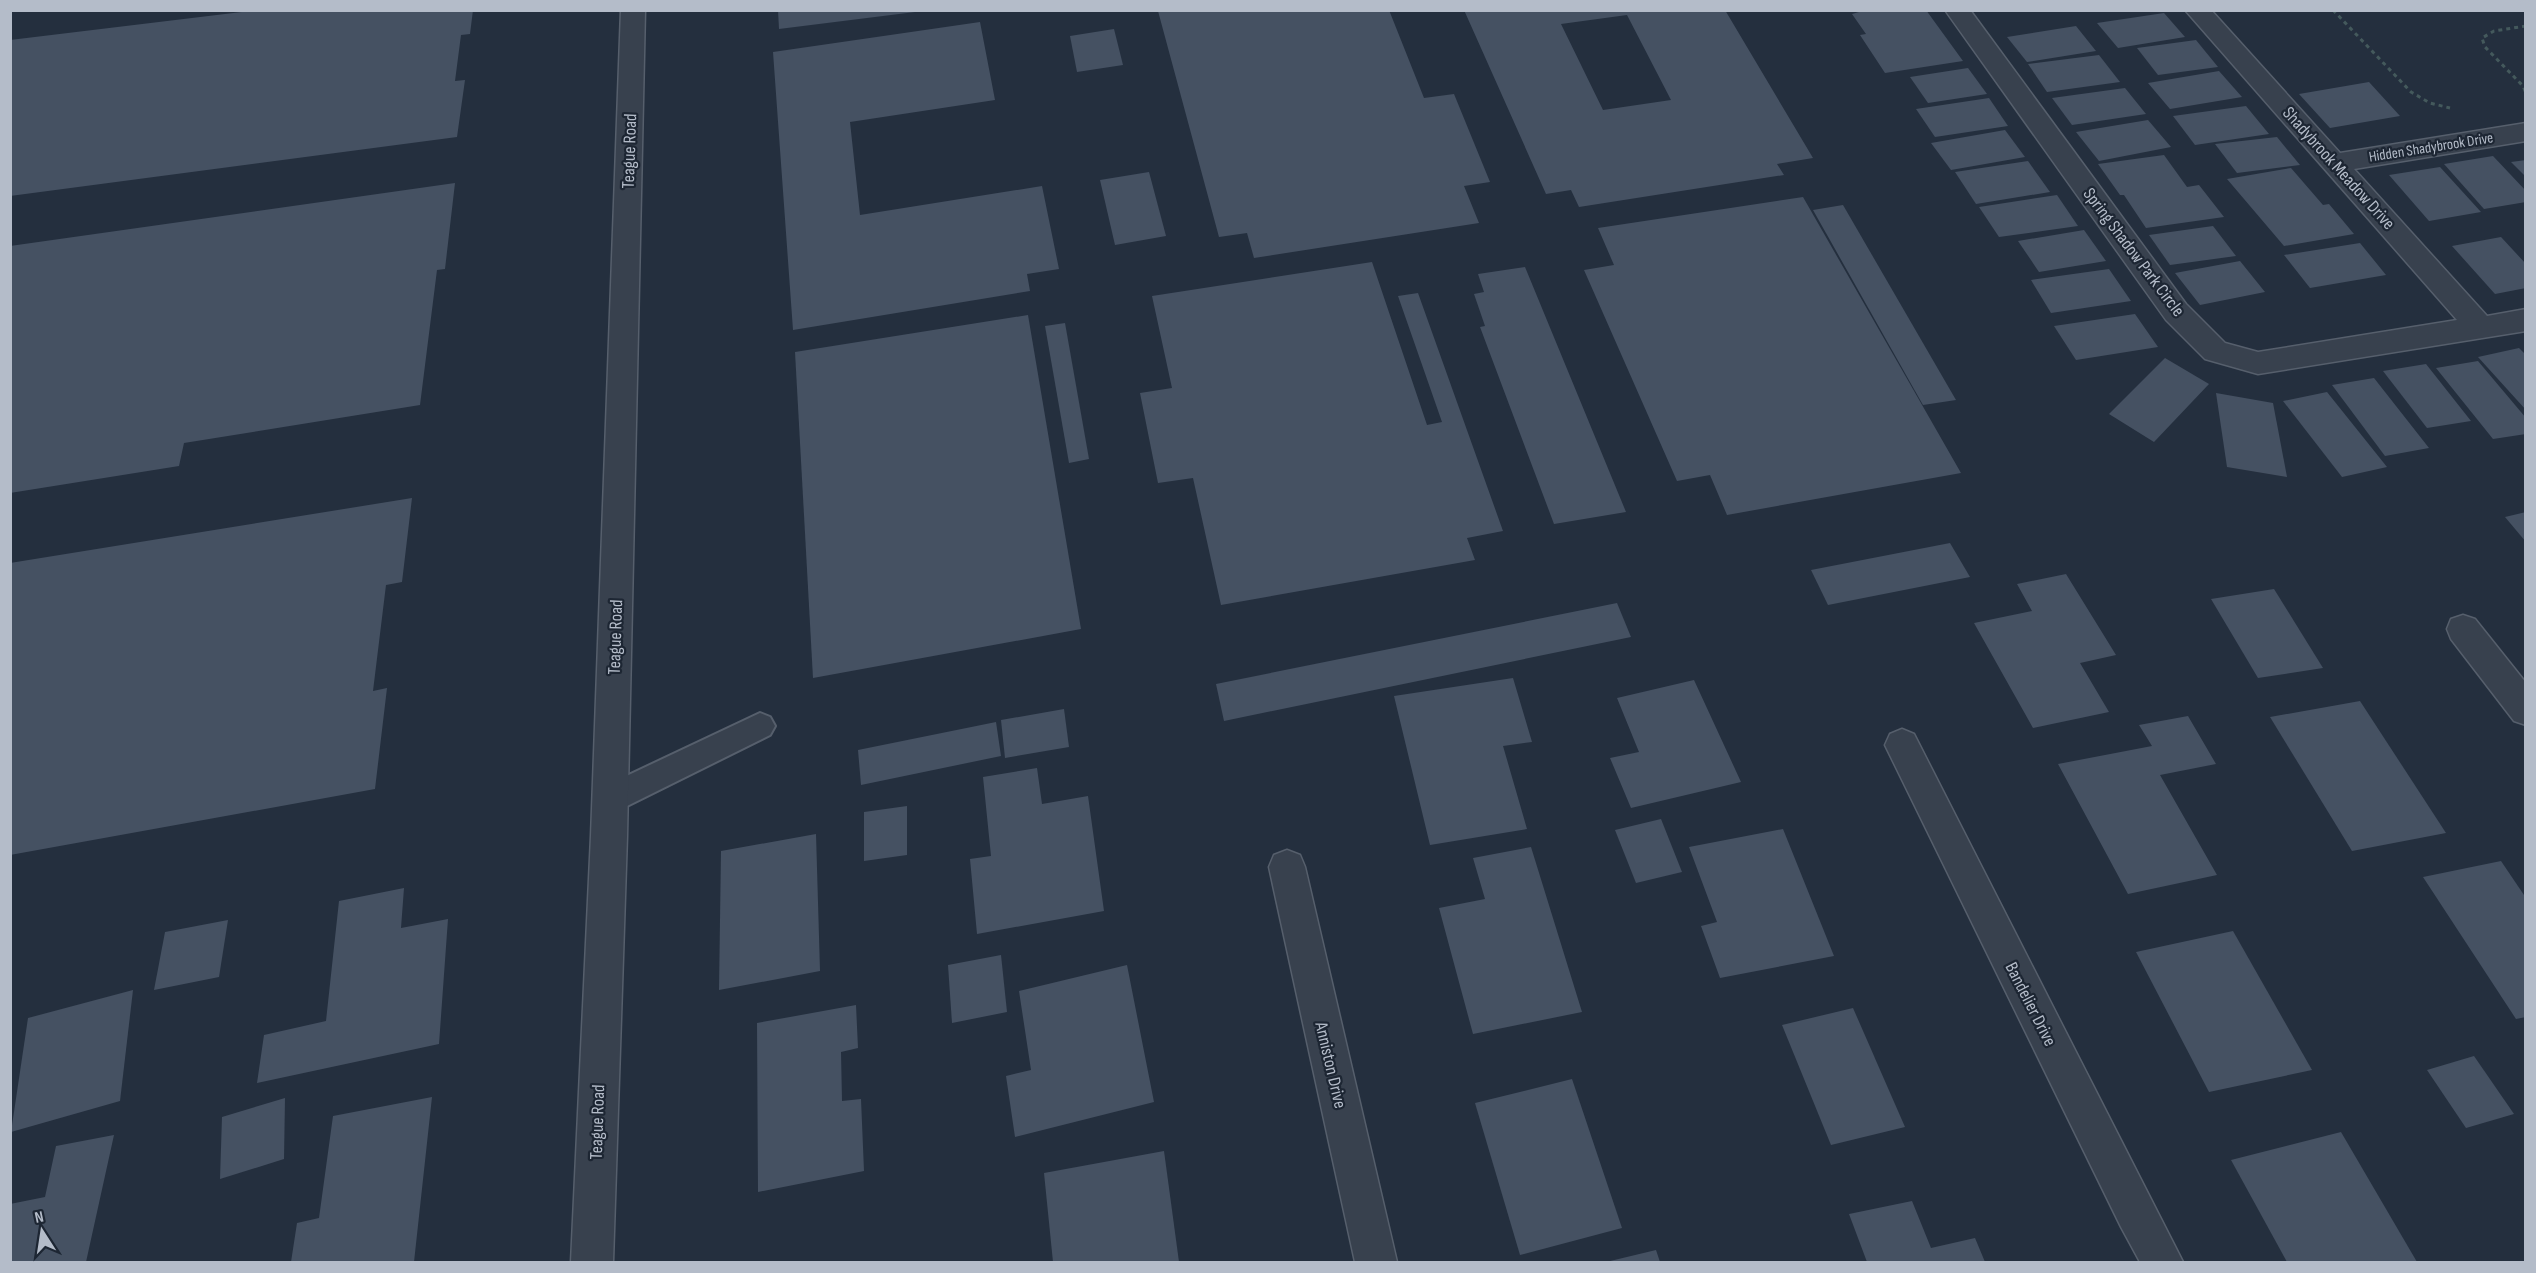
<svg xmlns="http://www.w3.org/2000/svg" width="2536" height="1273" font-family="'Sofia Sans Condensed',sans-serif">
	<rect width="100%" height="100%" fill="#242f3e"/>
	<g fill="#455162" fill-rule="evenodd">
		<polygon points="258,10 473,10 470,34 461,35 455,81 465,80 457,137 10,196 10,40"/>
		<polygon points="778,10 915,10 915,12 779,29"/>
		<polygon points="1389,10 1424,98 1454,94 1490,182 1464,186 1479,223 1254,258 1247,233 1219,237 1158,11"/>
		<path d="M1464,10H1725L1813,158L1777,164L1784,175L1579,207L1571,190L1546,194ZM1627,15L1671,100L1603,110L1561,24Z"/>
		<polygon points="1866,10 1926,10 1963,61 1885,73 1860,35 1866,34 1852,14"/>
		<polygon points="2164,13 2185,37 2118,48 2097,23"/>
		<polygon points="980,22 995,100 850,122 860,215 1042,186 1059,269 1027,274 1030,291 793,330 773,52"/>
		<polygon points="2076,26 2096,51 2027,62 2007,37"/>
		<polygon points="1114,29 1123,65 1077,72 1070,36"/>
		<polygon points="2196,40 2218,67 2158,75 2137,48"/>
		<polygon points="2099,55 2120,82 2047,92 2028,64"/>
		<polygon points="1968,68 1987,94 1928,103 1910,77"/>
		<polygon points="2219,71 2242,97 2170,109 2148,83"/>
		<polygon points="2369,82 2400,116 2330,128 2299,94"/>
		<polygon points="2125,88 2146,114 2072,125 2052,98"/>
		<polygon points="1989,98 2008,126 1935,137 1916,109"/>
		<polygon points="2246,106 2269,134 2195,145 2173,116"/>
		<polygon points="2148,120 2171,147 2099,161 2076,132"/>
		<polygon points="2005,130 2025,157 1951,170 1931,143"/>
		<polygon points="2277,137 2300,165 2237,173 2215,144"/>
		<polygon points="2164,155 2187,187 2199,185 2224,217 2146,228 2124,195 2120,195 2098,164"/>
		<polygon points="2493,156 2526,191 2526,202 2484,209 2444,164"/>
		<polygon points="2526,160 2526,177 2511,162"/>
		<polygon points="2028,161 2050,192 1976,204 1955,172"/>
		<polygon points="2440,167 2481,212 2429,221 2389,175"/>
		<polygon points="2291,168 2323,205 2329,204 2354,234 2284,246 2227,179"/>
		<polygon points="1149,172 1166,236 1115,245 1100,180"/>
		<polygon points="455,183 445,269 437,270 420,405 184,443 179,466 10,493 10,246"/>
		<polygon points="2057,195 2078,226 1999,237 1979,207"/>
		<polygon points="1803,197 1961,473 1727,515 1710,475 1677,481 1584,270 1614,265 1598,228"/>
		<polygon points="1843,205 1956,400 1923,405 1813,210"/>
		<polygon points="2213,226 2236,256 2170,265 2149,235"/>
		<polygon points="2084,230 2106,261 2039,272 2018,241"/>
		<polygon points="2501,237 2526,264 2526,288 2495,294 2452,246"/>
		<polygon points="2360,243 2386,275 2310,288 2284,255"/>
		<polygon points="2240,261 2265,292 2200,305 2175,273"/>
		<polygon points="1372,262 1427,425 1442,422 1398,296 1418,293 1503,531 1467,538 1475,560 1221,605 1193,478 1158,483 1140,393 1172,388 1152,296"/>
		<polygon points="1525,267 1626,512 1554,524 1480,327 1485,326 1474,294 1484,292 1478,274"/>
		<polygon points="2109,269 2131,301 2051,313 2031,280"/>
		<polygon points="2135,314 2158,347 2076,360 2054,326"/>
		<polygon points="1028,315 1081,629 813,678 795,352"/>
		<polygon points="1065,323 1089,459 1069,463 1045,326"/>
		<polygon points="2519,348 2526,355 2526,410 2478,357"/>
		<polygon points="2165,358 2209,384 2154,442 2109,414"/>
		<polygon points="2478,361 2526,418 2526,434 2493,439 2436,368"/>
		<polygon points="2426,364 2471,421 2427,428 2383,371"/>
		<polygon points="2374,378 2429,448 2385,456 2332,385"/>
		<polygon points="2327,392 2387,467 2342,477 2283,401"/>
		<polygon points="2216,393 2273,403 2287,477 2227,467"/>
		<polygon points="412,498 402,582 386,585 373,691 387,688 375,789 10,855 10,563"/>
		<polygon points="2526,512 2526,542 2505,517"/>
		<polygon points="1950,543 1970,577 1828,605 1811,570"/>
		<polygon points="2066,574 2116,655 2080,663 2109,712 2033,728 1974,623 2032,611 2017,584"/>
		<polygon points="2274,589 2323,668 2258,678 2211,599"/>
		<polygon points="1617,603 1631,637 1224,721 1216,684"/>
		<polygon points="1513,678 1532,742 1503,746 1527,829 1430,845 1394,696"/>
		<polygon points="1694,680 1741,782 1631,808 1610,758 1639,752 1617,698"/>
		<polygon points="2360,701 2446,833 2352,851 2270,717"/>
		<polygon points="1064,709 1069,747 1005,758 1001,720"/>
		<polygon points="2188,716 2216,764 2160,775 2217,875 2128,894 2058,764 2152,746 2139,725"/>
		<polygon points="996,722 1001,756 861,785 858,750"/>
		<polygon points="1037,768 1042,804 1088,796 1104,911 977,934 970,859 991,856 983,777"/>
		<polygon points="907,806 907,855 864,861 864,812"/>
		<polygon points="1661,819 1682,872 1636,883 1615,830"/>
		<polygon points="1783,829 1834,956 1720,978 1701,926 1717,922 1689,847"/>
		<polygon points="816,834 820,971 719,990 721,851"/>
		<polygon points="1531,847 1582,1012 1473,1034 1439,908 1485,899 1473,858"/>
		<polygon points="2501,861 2526,898 2526,1017 2516,1019 2423,877"/>
		<polygon points="404,888 401,928 448,919 439,1044 257,1083 264,1035 326,1021 339,901"/>
		<polygon points="228,920 219,977 154,990 165,932"/>
		<polygon points="2233,931 2312,1070 2209,1092 2136,952"/>
		<polygon points="1001,955 1007,1012 952,1023 948,965"/>
		<polygon points="1127,965 1154,1102 1015,1137 1006,1076 1031,1070 1019,991"/>
		<polygon points="133,990 120,1101 11,1132 28,1018"/>
		<polygon points="856,1005 858,1048 841,1052 842,1101 861,1099 864,1171 758,1192 757,1023"/>
		<polygon points="1853,1008 1905,1127 1831,1145 1782,1025"/>
		<polygon points="2474,1056 2514,1114 2466,1128 2427,1070"/>
		<polygon points="1572,1079 1622,1228 1520,1255 1475,1103"/>
		<polygon points="432,1097 414,1262 291,1262 297,1223 319,1218 333,1116"/>
		<polygon points="285,1098 284,1159 220,1179 222,1117"/>
		<polygon points="2341,1132 2417,1262 2287,1262 2231,1160"/>
		<polygon points="114,1135 86,1262 10,1262 10,1204 45,1197 56,1146"/>
		<polygon points="1164,1151 1179,1262 1053,1262 1044,1173"/>
		<polygon points="1912,1201 1931,1248 1975,1238 1985,1262 1867,1262 1849,1214"/>
		<polygon points="1656,1250 1660,1262 1606,1262"/>
	</g>
	<g fill="none" stroke-linecap="round" stroke-linejoin="round">
		<defs>
			<polygon id="service" points="760,713 770,717 775,726 770,735 621,809 610,813 599,809 595,799 599,789"/>
			<g id="minor">
				<polygon points="1945,10 1970,10 2186,304 2225,343 2258,352 2457,320 2185,10 2211,10 2340,153 2526,123 2526,141 2354,169 2487,316 2526,309 2526,331 2258,374 2205,359 2166,320"/>
				<polygon points="2463,615 2475,619 2526,683 2526,725 2514,721 2451,639 2447,629 2451,619"/>
				<polygon points="1902,729 1914,734 2183,1262 2140,1262 2121,1227 1885,745 1890,734"/>
				<polygon points="1287,850 1300,855 1305,867 1397,1262 1355,1262 1269,867 1274,855"/>
			</g>
			<polygon id="tertiary" points="621,10 645,10 627,836 613,1262 571,1262 591,836"/>
		</defs>
		<use href="#service" stroke="#565f6c" stroke-width="4"/>
		<use href="#minor" stroke="#565f6c" stroke-width="3"/>
		<use href="#tertiary" stroke="#565f6c" stroke-width="3"/>
		<g stroke="#44595c" stroke-width="3" stroke-dasharray="4 4" stroke-linecap="butt">
			<polyline points="2333,10 2411,92 2430,103 2450,108"/>
			<polyline points="2526,26 2494,31 2482,38 2485,47 2523,86 2526,93"/>
		</g>
		<use href="#service" fill="#38414e" fill-rule="evenodd"/>
		<use href="#minor" fill="#38414e" fill-rule="evenodd"/>
		<use href="#tertiary" fill="#38414e" fill-rule="evenodd"/>
	</g>
	<g text-anchor="middle" stroke-width="4.5" stroke-linejoin="round" paint-order="stroke">
		<g font-size="15" fill="#b4bcc9" stroke="#1d2633">
			<text transform="translate(2431 147) rotate(-9)" y="5">Hidden Shadybrook Drive</text>
		</g>
		<g font-size="18" fill="#b4bcc9" stroke="#1d2633">
			<text transform="translate(629 151) rotate(-88)" y="6">Teague Road</text>
			<text transform="translate(2339 168) rotate(48)" y="6">Shadybrook Meadow Drive</text>
			<text transform="translate(2134 252) rotate(53)" y="6">Spring Shadow Park Circle</text>
			<text transform="translate(615 637) rotate(-88)" y="6">Teague Road</text>
			<text transform="translate(2031 1004) rotate(63)" y="6">Bandelier Drive</text>
			<text transform="translate(1331 1065) rotate(77)" y="6">Anniston Drive</text>
			<text transform="translate(597 1122) rotate(-88)" y="6">Teague Road</text>
		</g>
	</g>
	<rect width="2536" height="1273" fill="none" stroke="#b4bcc9" stroke-width="24"/>
	<g transform="translate(42 1231) rotate(348)" stroke="#1d2633" stroke-width="4.5" paint-order="stroke">
	<path d="M0-4.5L10 22L0 15L-10 22Z" fill="#b4bcc9"/>
	<text y="-9" font-size="16" font-weight="bold" text-anchor="middle" fill="#b4bcc9">N</text>
	</g>
</svg>
